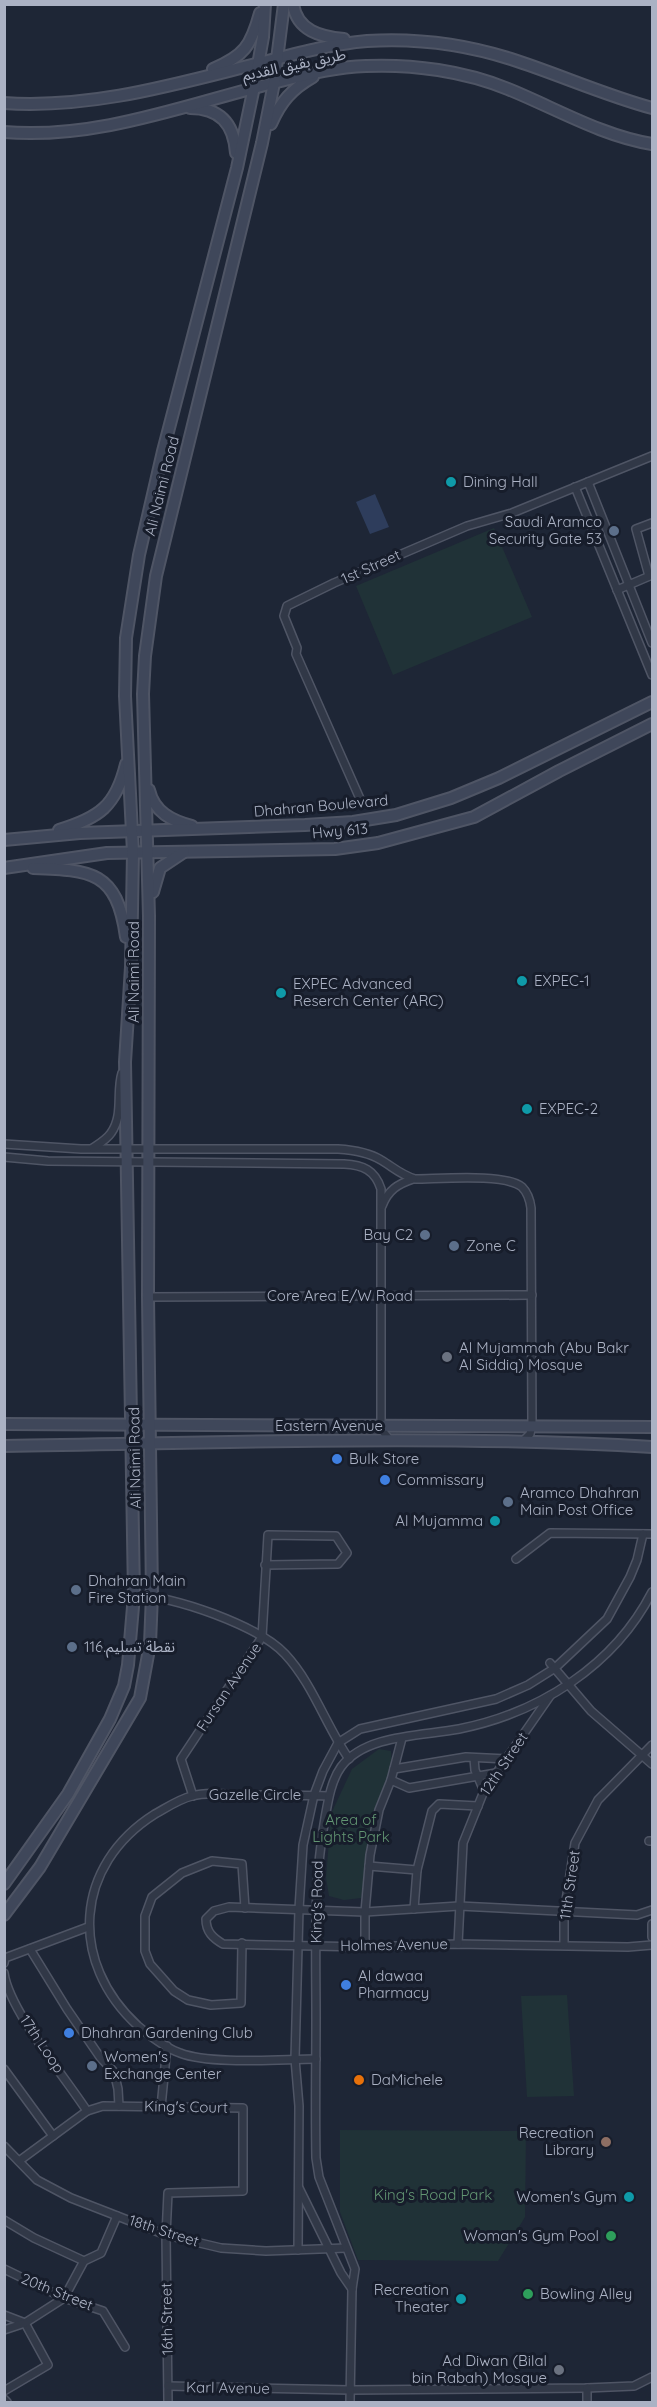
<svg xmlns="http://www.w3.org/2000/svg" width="657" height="2407" font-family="Quicksand,'Noto Sans Arabic',sans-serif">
	<rect width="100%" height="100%" fill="#1e2636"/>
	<g fill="#203237">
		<polygon points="494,528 532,617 393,675 356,586"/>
		<polygon points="379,1749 391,1751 392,1764 373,1821 361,1898 344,1900 329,1896 326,1878 331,1814 352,1769"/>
		<polygon points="567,1995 574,2096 527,2097 521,1996"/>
		<polygon points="340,2130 526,2131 525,2217 498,2261 358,2260 340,2212"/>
	</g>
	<polygon fill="#2e3d5c" points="375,494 389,527 370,534 356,502"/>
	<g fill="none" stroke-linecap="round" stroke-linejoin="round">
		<defs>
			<g id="minor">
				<polyline points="588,482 652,643"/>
				<polyline points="575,487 652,675"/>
				<polyline points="649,576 636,529 652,523"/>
				<polyline points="617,590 652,575"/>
				<polyline points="361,801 296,654 297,648 284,616 287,606 334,583 467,526 512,513 652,456"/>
				<path d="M4,1144L81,1149H338C353,1150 368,1152 381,1160C393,1167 401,1175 415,1179C439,1179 505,1173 522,1187C528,1193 530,1200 531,1208L532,1425L530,1434L523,1441"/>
				<path d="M93,1148C99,1144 107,1139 111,1133C124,1115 116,1092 122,1073"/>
				<path d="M4,1157L48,1161L344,1164C363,1165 375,1170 381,1189V1429L389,1439"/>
				<path d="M382,1206C388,1190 398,1184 413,1179"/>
				<polyline points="148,1297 532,1295"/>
				<polyline points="516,1559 550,1533 652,1534"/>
				<path d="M134,1595C172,1595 259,1626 285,1654C313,1684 326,1726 349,1759"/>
				<polyline points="550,1663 591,1711 652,1764"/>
				<polyline points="474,1758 475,1770 484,1791"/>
				<polyline points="394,1769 466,1757 507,1759"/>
				<polyline points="391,1780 409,1788 496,1773"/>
				<polyline points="193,1796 181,1759 262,1637 268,1535 336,1536 347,1553 338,1564 265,1565"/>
				<polyline points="649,1841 652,1841"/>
				<polyline points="369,1866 417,1870"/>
				<polyline points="414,1909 417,1870 432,1811 439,1804 478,1806"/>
				<path d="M652,1910L637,1915L459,1906L365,1912L229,1907L214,1911L206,1919C206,1932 213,1938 223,1944L365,1947L458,1944L628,1947L652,1945"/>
				<polyline points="652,1924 652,1937"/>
				<polyline points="242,1943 241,2003 211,2005 188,2000 174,1991 150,1964 145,1951 145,1916 152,1897 182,1873 212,1861 242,1864 245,1908"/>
				<polyline points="458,1944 463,1843 484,1791 550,1696"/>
				<polyline points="564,1945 564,1913 575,1843 598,1800 652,1745"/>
				<polyline points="365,1947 365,1912 370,1855 379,1810 391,1780 402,1738"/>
				<polyline points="30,1949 67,2009 100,2057 114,2072 118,2089 119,2106"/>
				<polyline points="4,1963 5,1958 88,1927"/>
				<path d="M4,1973C9,2010 65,2077 87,2111"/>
				<path d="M316,2059C281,2059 211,2065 180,2053C165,2048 150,2036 138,2026C68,1962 74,1865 155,1814C166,1808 179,1799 192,1796C206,1792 223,1794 237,1795C268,1795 298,1795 328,1796"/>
				<polyline points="4,2069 53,2136"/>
				<polyline points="161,2107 167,2046"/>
				<polyline points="4,2146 37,2180 71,2198 166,2235 221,2248 266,2251 346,2248"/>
				<polyline points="19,2161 87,2111 103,2106 243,2108 243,2191 168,2193 166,2235 168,2402"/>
				<polyline points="299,2188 341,2273 352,2289"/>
				<polyline points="4,2220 34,2238 84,2261"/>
				<polyline points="298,2250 299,2106 295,2059 299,1909 303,1845 314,1795 323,1771 338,1743 360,1729 496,1699 528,1685 555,1668 607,1619 630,1577 637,1560 643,1534"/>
				<polyline points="4,2269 64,2298 103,2311 125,2347"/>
				<polyline points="4,2315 25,2323 48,2365 4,2391"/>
				<polyline points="4,2330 25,2323 64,2298 84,2261 101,2253 117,2216"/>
				<polyline points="168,2386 350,2390 587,2388 634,2386 652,2377"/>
				<polyline points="587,2388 587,2402"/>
				<polyline points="4,2399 7,2402"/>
				<path d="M350,2402L352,2289L355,2269L319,2177L316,2158C315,2111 316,2064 316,2017C316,1951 313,1884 325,1818C328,1801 331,1781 341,1767C365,1734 423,1736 459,1729C539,1713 614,1666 652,1592"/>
			</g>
			<g id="secondary">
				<path d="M293,4C297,31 321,37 344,39"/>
				<path d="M213,69C244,56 251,46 260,13"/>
				<path d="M4,103C92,109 176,84 260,63C295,54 330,44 367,41C415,38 464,44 511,59C558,74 604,95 652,108"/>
				<path d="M190,108C220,108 234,124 236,153"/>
				<path d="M271,124C281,101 292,89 313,77"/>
				<path d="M4,132C99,140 190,103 281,81C309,74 336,67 366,66C413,64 464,71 508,89C555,108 602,136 652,144"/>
				<path d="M149,790C154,812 172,821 192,826"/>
				<path d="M59,830C99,818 116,806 126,764"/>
				<polyline points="4,840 80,833 305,825 353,822 396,815 451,798 499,778 652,702"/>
				<polyline points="4,868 107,853 335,849 378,843 474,817 559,771 652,724"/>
				<path d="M33,868C91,870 117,871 126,937"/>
				<polyline points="153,892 160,868 184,852"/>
				<polyline points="4,1424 652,1427"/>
				<path d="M4,1446C219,1443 438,1434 652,1447"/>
				<polyline points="4,1884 68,1794 110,1719 124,1686 128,1665 134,1595 125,1062 131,967 133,852 125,696 126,638 139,555 163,451 237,168 254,87 263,37 265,4"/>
				<polyline points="4,1915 40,1867 140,1698 150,1644 152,1595 148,1297 149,916 143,694 145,656 156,576 262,143 274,83 284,4"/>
			</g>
		</defs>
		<use href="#minor" stroke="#4f5565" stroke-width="10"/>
		<use href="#secondary" stroke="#4f5565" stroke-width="14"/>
		<use href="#minor" stroke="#313847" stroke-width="7"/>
		<use href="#secondary" stroke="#3f475a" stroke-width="10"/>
	</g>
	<g fill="#0f9aa8" stroke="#171d2b" stroke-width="2">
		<circle cx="451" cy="482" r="6"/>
		<circle cx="522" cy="981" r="6"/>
		<circle cx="281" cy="993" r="6"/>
		<circle cx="527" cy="1109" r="6"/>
		<circle cx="495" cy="1521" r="6"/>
		<circle cx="629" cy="2197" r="6"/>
		<circle cx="461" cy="2299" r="6"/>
	</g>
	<g fill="#5c6f8a" stroke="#171d2b" stroke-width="2">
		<circle cx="614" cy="531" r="6"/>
		<circle cx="425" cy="1235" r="6"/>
		<circle cx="454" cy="1246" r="6"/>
		<circle cx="508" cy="1502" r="6"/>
		<circle cx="76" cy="1590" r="6"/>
		<circle cx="72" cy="1647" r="6"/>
		<circle cx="92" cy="2066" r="6"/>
	</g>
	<g fill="#6b7280" stroke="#171d2b" stroke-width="2">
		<circle cx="447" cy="1357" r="6"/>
		<circle cx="559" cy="2370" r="6"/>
	</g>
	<g fill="#3f7fe0" stroke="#171d2b" stroke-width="2">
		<circle cx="337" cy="1459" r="6"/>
		<circle cx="385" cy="1480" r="6"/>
		<circle cx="346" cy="1985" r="6"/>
		<circle cx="69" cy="2033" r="6"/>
	</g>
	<circle fill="#e8710a" stroke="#171d2b" stroke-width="2" cx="359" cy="2080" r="6"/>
	<circle fill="#8d6e63" stroke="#171d2b" stroke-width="2" cx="606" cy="2142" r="6"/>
	<g fill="#2e9e5b" stroke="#171d2b" stroke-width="2">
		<circle cx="611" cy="2236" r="6"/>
		<circle cx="528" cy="2294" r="6"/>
	</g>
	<g text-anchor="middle" stroke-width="6" stroke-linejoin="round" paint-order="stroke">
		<g font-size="15" fill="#abb2c4" stroke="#171d2b">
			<text transform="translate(294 65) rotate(-12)" y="5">طريق بقيق القديم</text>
			<text transform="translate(162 486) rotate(-76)" y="5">Ali Naimi Road</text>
			<text transform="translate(371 567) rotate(-24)" y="5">1st Street</text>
			<text transform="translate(321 806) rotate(-5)" y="5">Dhahran Boulevard</text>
			<text transform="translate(340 831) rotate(-5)" y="5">Hwy 613</text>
			<text transform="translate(134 972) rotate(-90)" y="5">Ali Naimi Road</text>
			<text x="340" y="1301">Core Area E/W Road</text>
			<text x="329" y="1431">Eastern Avenue</text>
			<text transform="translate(135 1458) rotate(-91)" y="5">Ali Naimi Road</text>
			<text transform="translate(229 1687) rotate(-56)" y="5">Fursan Avenue</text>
			<text transform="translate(504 1764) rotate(-56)" y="5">12th Street</text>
			<text x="255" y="1800">Gazelle Circle</text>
			<text transform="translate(570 1885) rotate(-82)" y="5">11th Street</text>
			<text transform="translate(317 1902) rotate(-89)" y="5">King's Road</text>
			<text transform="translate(394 1945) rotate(-1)" y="5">Holmes Avenue</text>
			<text transform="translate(42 2044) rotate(56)" y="5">17th Loop</text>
			<text transform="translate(186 2107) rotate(1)" y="5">King's Court</text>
			<text transform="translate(164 2231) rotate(18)" y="5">18th Street</text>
			<text transform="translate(57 2292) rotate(22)" y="5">20th Street</text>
			<text transform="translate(167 2319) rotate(-91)" y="5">16th Street</text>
			<text transform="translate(228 2388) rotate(1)" y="5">Karl Avenue</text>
		</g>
		<g font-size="15" fill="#abb2c4" stroke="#171d2b" text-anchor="start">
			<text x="463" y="487">Dining Hall</text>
			<text x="602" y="527" text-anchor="end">Saudi Aramco<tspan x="602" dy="17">Security Gate 53</tspan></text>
			<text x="534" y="986">EXPEC-1</text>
			<text x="293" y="989">EXPEC Advanced<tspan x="293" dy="17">Reserch Center (ARC)</tspan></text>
			<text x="539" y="1114">EXPEC-2</text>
			<text x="413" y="1240" text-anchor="end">Bay C2</text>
			<text x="466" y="1251">Zone C</text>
			<text x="459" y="1353">Al Mujammah (Abu Bakr<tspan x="459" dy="17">Al Siddiq) Mosque</tspan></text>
			<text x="349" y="1464">Bulk Store</text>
			<text x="397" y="1485">Commissary</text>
			<text x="520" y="1498">Aramco Dhahran<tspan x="520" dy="17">Main Post Office</tspan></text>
			<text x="483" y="1526" text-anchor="end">Al Mujamma</text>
			<text x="88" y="1586">Dhahran Main<tspan x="88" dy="17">Fire Station</tspan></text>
			<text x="84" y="1652">نقطة تسليم.116</text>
			<text x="358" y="1981">Al dawaa<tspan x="358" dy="17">Pharmacy</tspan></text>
			<text x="81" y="2038">Dhahran Gardening Club</text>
			<text x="104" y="2062">Women's<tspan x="104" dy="17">Exchange Center</tspan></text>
			<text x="371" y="2085">DaMichele</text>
			<text x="594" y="2138" text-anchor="end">Recreation<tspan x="594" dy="17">Library</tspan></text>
			<text x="617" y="2202" text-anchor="end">Women's Gym</text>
			<text x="599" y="2241" text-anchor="end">Woman's Gym Pool</text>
			<text x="449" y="2295" text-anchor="end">Recreation<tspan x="449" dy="17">Theater</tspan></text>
			<text x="540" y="2299">Bowling Alley</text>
			<text x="547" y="2366" text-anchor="end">Ad Diwan (Bilal<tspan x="547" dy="17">bin Rabah) Mosque</tspan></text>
		</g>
		<g font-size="15" fill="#629572" stroke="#171d2b">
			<text x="351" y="1825">Area of<tspan x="351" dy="17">Lights Park</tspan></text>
			<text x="433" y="2200">King's Road Park</text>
		</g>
	</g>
	<rect width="657" height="2407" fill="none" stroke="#abb2c4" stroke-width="12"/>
</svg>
